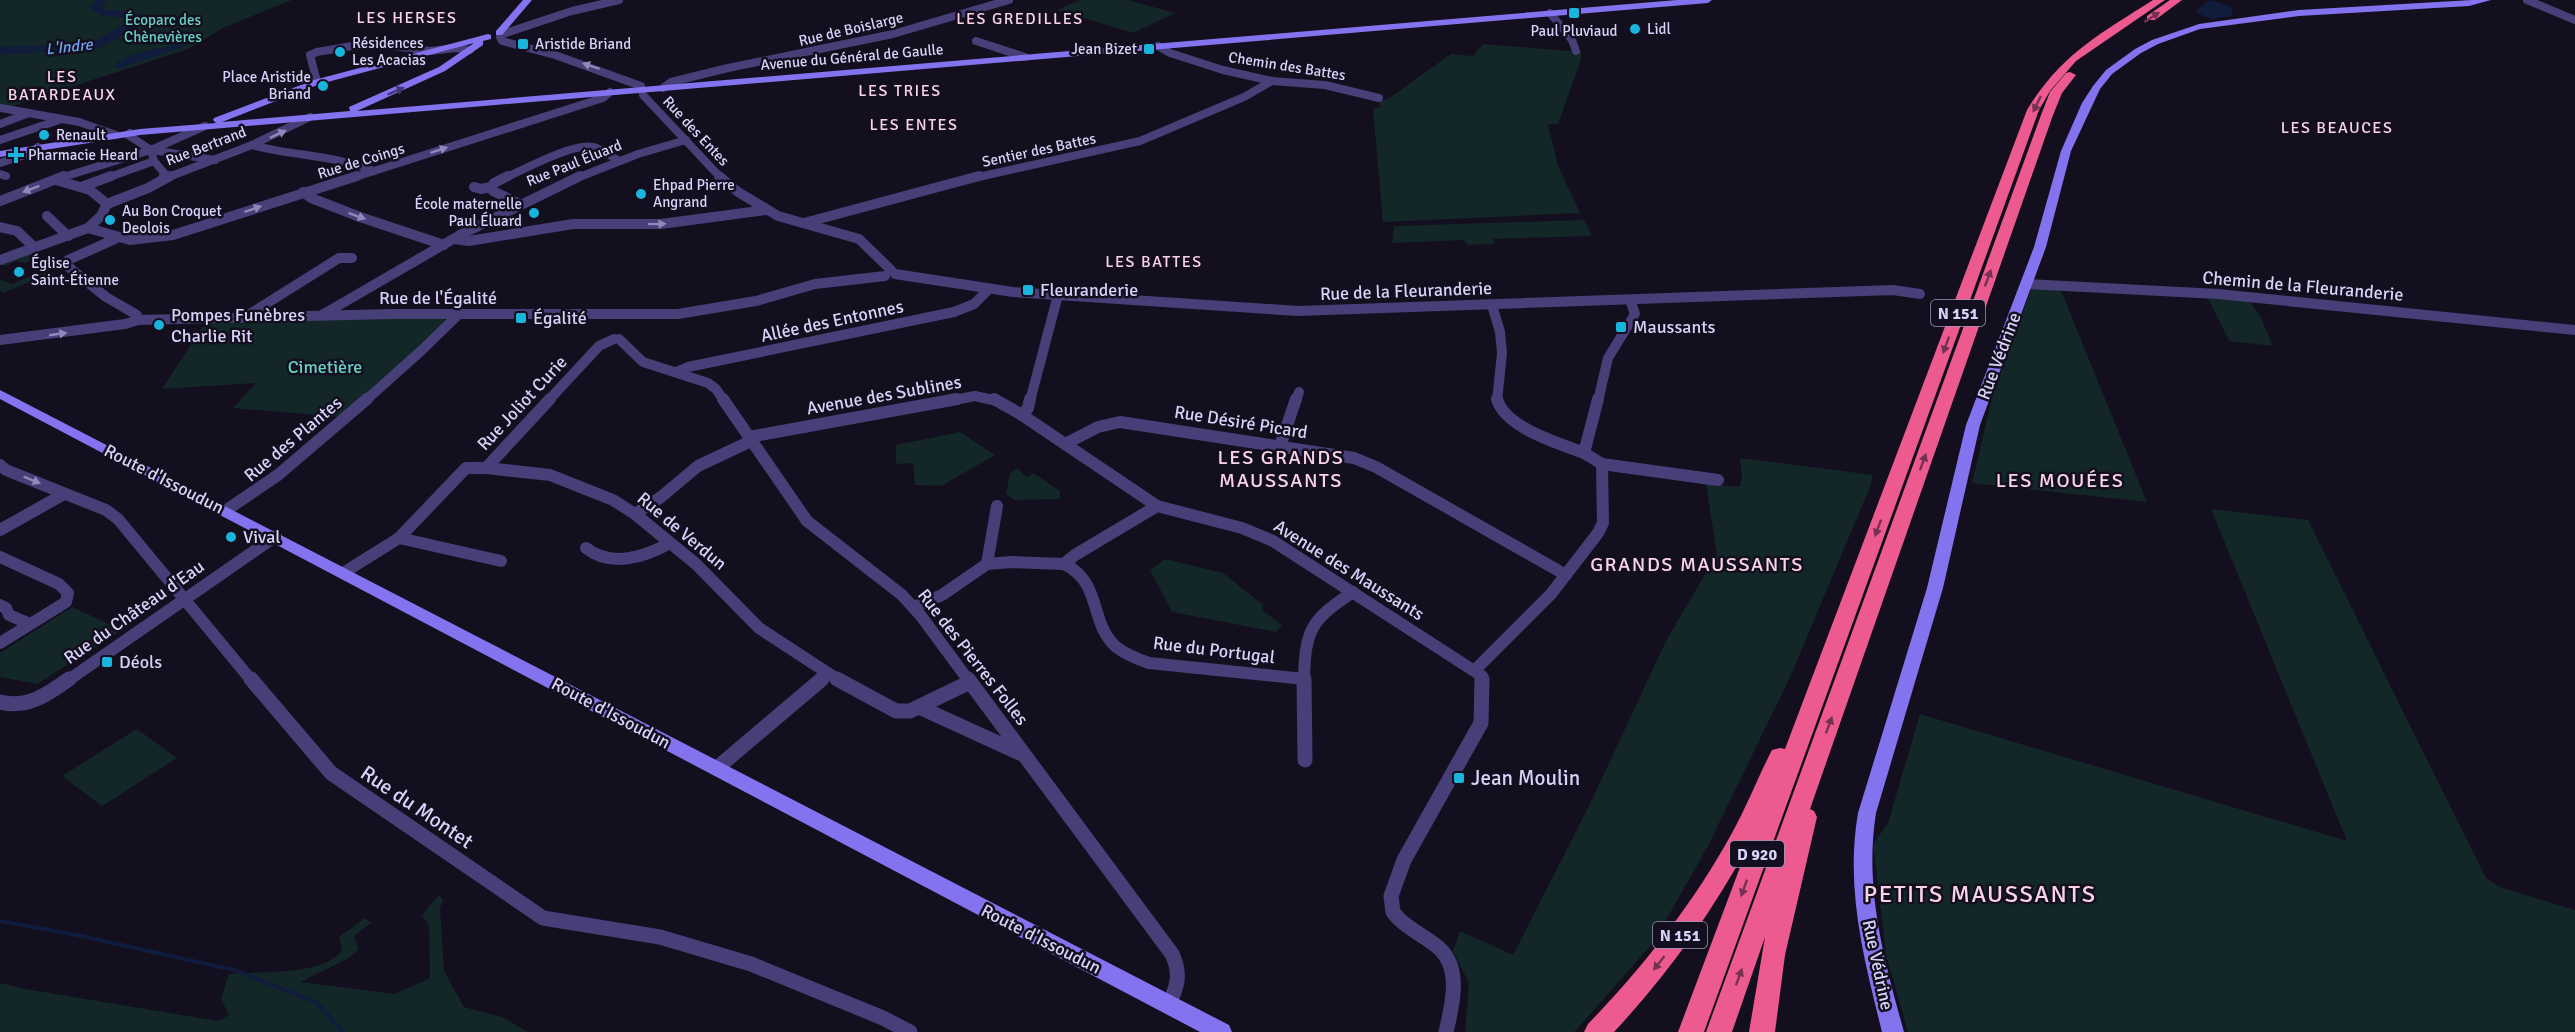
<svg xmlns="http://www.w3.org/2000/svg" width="2575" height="1032" font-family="Signika,sans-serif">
	<rect width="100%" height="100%" fill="#130f1e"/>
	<g fill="#132628">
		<polygon points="0,0 292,0 225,27 188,49 0,110"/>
		<polygon points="1080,0 1128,0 1175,13 1133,33 1057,10"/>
		<polygon points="1483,44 1581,52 1581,60 1558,124 1548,124 1558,166 1580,213 1383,222 1373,109 1380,107 1380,101 1388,99 1451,54 1473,56"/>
		<polygon points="1584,220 1592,236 1493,239 1495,244 1467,245 1464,240 1392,243 1394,226"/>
		<polygon points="31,253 53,266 48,268 50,270 47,272 49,273 4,293 0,290 0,280 13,284 43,270 29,265 33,263 30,261 25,263 17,261 5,266 1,265"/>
		<polygon points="2032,287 2060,288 2147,502 1972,483 1993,394"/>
		<polygon points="2208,298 2249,300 2260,316 2273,346 2229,341"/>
		<polygon points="323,319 444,319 446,322 342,417 233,408 256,383 162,389 205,323"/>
		<polygon points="960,432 995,455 941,486 915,485 913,463 896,464 896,445"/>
		<polygon points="1740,458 1873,475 1870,487 1791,675 1708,846 1653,943 1577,1029 1574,1032 1465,1032 1469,983 1453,951 1460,931 1513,955 1588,808 1666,641 1717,554 1706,484 1739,487 1742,479"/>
		<polygon points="1017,468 1027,477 1033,473 1060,491 1060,499 1014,500 1006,494 1010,473"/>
		<polygon points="2211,509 2308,520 2486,878 2500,887 2575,910 2575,1032 1908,1032 1886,955 1873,844 1888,823 1920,714 2347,841"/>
		<polygon points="1165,559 1223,573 1263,605 1262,610 1282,625 1276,632 1172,612 1150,570"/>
		<polygon points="72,607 122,630 37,684 0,677 0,653"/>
		<polygon points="137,729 177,758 102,806 62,776"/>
		<path d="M439,895L443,900L440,908L444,971L464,1007L502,1017L528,1032H0V983L26,989L218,1021L229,1015L221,999L229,974C259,971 325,976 342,950L339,937L365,918L371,923L354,936L359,950L347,959L300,982L395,994L430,978L429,925L422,915Z"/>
	</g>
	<g fill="#101c3c">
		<polygon points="2210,0 2230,6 2233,11 2231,16 2212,19 2197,13 2198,9"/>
		<path d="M177,45L185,46L121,68L114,67C119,54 163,48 177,45Z"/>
	</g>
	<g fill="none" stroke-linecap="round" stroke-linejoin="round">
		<polyline stroke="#101c3c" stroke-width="4" points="0,921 77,935 234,970 316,1002 343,1032"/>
		<polygon fill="#101c3c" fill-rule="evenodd" points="95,0 107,0 102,7 105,10 132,11 149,17 141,26 97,49 75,53 41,52 0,55 0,47 90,43 136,18 102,16 90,8"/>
		<g stroke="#473f78" stroke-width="8">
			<polyline points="2527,0 2575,20"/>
			<polyline points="1550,13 1572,40 1576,51"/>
			<polyline points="503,34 572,11 619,0"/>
			<polyline points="500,37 502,41 555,55 641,86 643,95 721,178"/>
			<polyline points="976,41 1025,57"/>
			<polyline points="1158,46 1170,53 1223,70 1272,81 1325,85 1379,98"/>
			<polyline points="317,82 310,55 317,52 370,43 430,51 455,48 470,50"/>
			<polyline points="663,88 671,82 728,68 893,34 1009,0"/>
			<polyline points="1,108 79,122 116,135"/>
			<polyline points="0,124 29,113"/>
			<polyline points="130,133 128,135 151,150 154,161 165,174 163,178"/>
			<polyline points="0,140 62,119"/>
			<path d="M252,145C292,156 335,155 374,171"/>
			<polyline points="152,150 215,160"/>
			<polyline points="0,163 31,153 38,147"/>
			<polyline points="0,174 6,176"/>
			<polyline points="60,178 151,150 205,126"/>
			<polyline points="107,178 154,161"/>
			<polyline points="166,178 252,145 310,117"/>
			<polyline points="352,178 603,98 610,92"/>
			<path d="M505,178C525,169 572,143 593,147C602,149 610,156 618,160"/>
			<polyline points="577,178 638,154 686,140"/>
			<polyline points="974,178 1140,141 1244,97 1272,81"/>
		</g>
		<g stroke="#473f78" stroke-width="10">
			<polyline points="508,176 494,183 491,187 493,191 518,203"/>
			<polyline points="719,176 738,192 778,216 859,239 891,270"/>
			<polyline points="163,179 164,176"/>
			<polyline points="56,180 90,190 107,204"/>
			<polyline points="84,186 111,176"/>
			<polyline points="474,187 481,189 491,187"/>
			<polyline points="303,192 311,198 360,217 444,245"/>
			<polyline points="0,201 64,176"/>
			<polyline points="47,216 68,236"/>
			<polyline points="804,223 979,176"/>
			<polyline points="0,227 17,231 35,248"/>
			<polyline points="88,228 101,216 107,204 148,188 170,176"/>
			<polyline points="115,239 68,260 66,265 106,297 137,315 138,320 391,314 678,314 756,301 815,284 885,276"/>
			<polyline points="454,239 469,241 573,224 661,224 766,210"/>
			<polyline points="0,260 88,228 130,240 173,235 357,176"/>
			<polyline points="895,274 1013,292 1298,311 1893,290 1920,294"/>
			<polyline points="2027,284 2218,294 2575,330"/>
			<polyline points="1492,305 1500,332 1502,353 1497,401"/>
			<polyline points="322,315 460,235 580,176"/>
			<polyline points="245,317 339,258 352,258"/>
			<polyline points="619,339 643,362 708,383 716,389 724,401"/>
			<polyline points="0,340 125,324 138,320"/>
			<polyline points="676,372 688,367 954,312 974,304 989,289"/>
			<polyline points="365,401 422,350 458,315"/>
			<polyline points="548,401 599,346 614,339"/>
			<polyline points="949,401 975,396 997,401"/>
			<polyline points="1030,401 1058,295"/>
			<polyline points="1296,401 1299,392"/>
			<polyline points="1598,401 1608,358 1635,314 1630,300"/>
		</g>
		<g stroke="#473f78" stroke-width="12">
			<polyline points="723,399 807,521 902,595 921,616 969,681"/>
			<polyline points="994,399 1022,415"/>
			<polyline points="1030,399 1028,408 1022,415 1157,506 1242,528 1273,541 1482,676 1482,681"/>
			<path d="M1497,399C1505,428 1559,443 1584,453"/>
			<polyline points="749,437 957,399"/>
			<polyline points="1065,444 1098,427 1120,422 1354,458 1376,467 1566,575"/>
			<polyline points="1280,446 1296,399"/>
			<polyline points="1602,464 1718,480"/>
			<polyline points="0,465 6,470 106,510 118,519 252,681"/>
			<polyline points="486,468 550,475 613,500 635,514 696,564 759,628 840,681"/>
			<polyline points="225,511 278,475 367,399"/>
			<polyline points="635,514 661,497 698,466 751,441"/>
			<polyline points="0,530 64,494"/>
			<polyline points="399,538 501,561"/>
			<path d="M586,548C611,568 645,557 670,543"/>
			<polyline points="0,557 59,584 68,593 66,602 0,643"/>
			<polyline points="987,564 997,506"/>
			<path d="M1064,564C1102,582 1089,621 1115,646C1125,654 1137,659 1149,663L1305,679"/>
			<polyline points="343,573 399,538 466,468 486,468 550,399"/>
			<polyline points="0,605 6,608 9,615 30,624"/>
			<polyline points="914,607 942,595 987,564 1011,562 1064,564 1075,555 1157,506"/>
			<polyline points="1475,670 1551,594 1598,533 1603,523 1602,464 1584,453 1598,399"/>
			<polyline points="67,681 276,536"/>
			<polyline points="820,681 828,674"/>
			<path d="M1304,681C1305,629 1311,620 1353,592"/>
		</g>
		<g stroke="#473f78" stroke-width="15">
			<polyline points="251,679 331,773 543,918 660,937 751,964 883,1018 910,1032"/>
			<polyline points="837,679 896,711 910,711 970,682"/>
			<path d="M968,679L1172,954C1181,973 1178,987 1168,1005"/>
			<polyline points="1304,679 1305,760"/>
			<path d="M0,702C28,709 48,694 69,679"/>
			<polyline points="919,707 1024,755"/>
			<polyline points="717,768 822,679"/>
			<path d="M1446,1032C1452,1006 1462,969 1439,948C1426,937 1410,930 1398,918L1393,912L1391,896L1404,860L1481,723L1482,679"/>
		</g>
		<g fill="#8473ef" fill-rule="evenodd">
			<polygon points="523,0 532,0 502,35 496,35 496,31"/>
			<path d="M1677,0H1712L1708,3L140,135L0,157V151L140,129L216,123L213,120L214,118L314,80L488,34L491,35V39L483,41V45L445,71L357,111ZM474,43L439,67L349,107L350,111L222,122L320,84Z"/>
			<path d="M2472,0H2491L2469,6L2299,16L2200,29L2158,44L2141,53L2112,74L2100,89L2071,151L2046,247L1980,425L1943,588L1876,813C1864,889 1884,959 1904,1032H1882C1864,959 1845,889 1858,813L1927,588L1966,425L2034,247L2061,151L2082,103L2093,86L2106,70L2135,49L2152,40L2199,24L2299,10Z"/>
			<polygon points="0,390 1229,1025 1232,1032 1200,1032 0,399"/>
		</g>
		<g fill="#ec5a90" fill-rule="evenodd">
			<path d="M2153,0H2165L2076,61L2050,91L2039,110L1704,1032H1678L1748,846C1711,914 1667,975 1614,1032H1584L1588,1024C1644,966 1693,904 1732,833C1747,806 1758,777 1772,750L1780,748L1785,749L2027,110C2061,54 2100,34 2153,0Z"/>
			<polygon points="2170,0 2182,0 2155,20 2147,20 2147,16"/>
			<polygon points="2070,72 2076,75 2062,93 2053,115 1810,809 1814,811 1817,817 1785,955 1775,1032 1749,1032 1765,937 1732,1032 1706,1032 2041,115 2050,92 2066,73"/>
		</g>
	</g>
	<defs><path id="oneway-solid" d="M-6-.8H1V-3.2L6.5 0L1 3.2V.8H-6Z" transform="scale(1.5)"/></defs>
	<g fill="#753151">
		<use href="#oneway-solid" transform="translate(2152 17) rotate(-33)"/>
		<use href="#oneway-solid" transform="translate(2037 104) rotate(116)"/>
		<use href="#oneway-solid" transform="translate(1988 278) rotate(-70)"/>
		<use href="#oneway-solid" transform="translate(1946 345) rotate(110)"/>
		<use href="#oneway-solid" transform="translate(1923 462) rotate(-70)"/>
		<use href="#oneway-solid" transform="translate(1878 528) rotate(110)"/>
		<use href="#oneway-solid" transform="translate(1829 725) rotate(-70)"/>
		<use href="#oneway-solid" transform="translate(1744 888) rotate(110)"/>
		<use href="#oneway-solid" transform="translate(1659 963) rotate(128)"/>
		<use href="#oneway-solid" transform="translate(1739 977) rotate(-70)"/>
	</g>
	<g fill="#9088b9">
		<use href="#oneway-solid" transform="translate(591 66) rotate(-162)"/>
		<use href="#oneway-solid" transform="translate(278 134) rotate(-25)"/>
		<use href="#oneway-solid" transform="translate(439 150) rotate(-18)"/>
		<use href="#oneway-solid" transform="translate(31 189) rotate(159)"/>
		<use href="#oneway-solid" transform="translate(253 209) rotate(-19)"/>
		<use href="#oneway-solid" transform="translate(357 216) rotate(20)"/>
		<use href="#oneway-solid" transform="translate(657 224) rotate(-1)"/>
		<use href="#oneway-solid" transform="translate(58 334) rotate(-8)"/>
		<use href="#oneway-solid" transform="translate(32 480) rotate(22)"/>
	</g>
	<use fill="#403772" href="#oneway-solid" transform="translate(396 91) rotate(-23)"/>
	<g fill="#1ab5dd" stroke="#130f1e" stroke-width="2">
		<rect x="1568" y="7" width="12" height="12" rx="3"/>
		<circle cx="1635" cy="29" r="6"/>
		<rect x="517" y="38" width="12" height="12" rx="3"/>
		<rect x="1143" y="43" width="12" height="12" rx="3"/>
		<circle cx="340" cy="52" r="6"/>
		<circle cx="323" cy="86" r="6"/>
		<circle cx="44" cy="135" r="6"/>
		<path d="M13 146h6v6h6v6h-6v6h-6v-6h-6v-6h6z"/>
		<circle cx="641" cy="194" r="6"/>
		<circle cx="534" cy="213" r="6"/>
		<circle cx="110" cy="220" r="6"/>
		<circle cx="19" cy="272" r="6"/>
		<rect x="1022" y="284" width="12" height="12" rx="3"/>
		<rect x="515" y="312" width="12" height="12" rx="3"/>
		<circle cx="159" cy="325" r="6"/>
		<rect x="1615" y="321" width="12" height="12" rx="3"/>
		<circle cx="231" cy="537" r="6"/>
		<rect x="101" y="656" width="12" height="12" rx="3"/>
		<rect x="1453" y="772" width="12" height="12" rx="3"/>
	</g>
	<g text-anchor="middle" stroke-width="5" stroke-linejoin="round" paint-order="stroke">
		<g font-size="15" fill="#66d1c2" stroke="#130f1e">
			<text x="163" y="25">Écoparc des<tspan x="163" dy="17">Chènevières</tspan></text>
		</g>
		<g font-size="15" fill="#dad1fa" stroke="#130f1e">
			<text transform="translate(851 29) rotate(-13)" y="5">Rue de Boislarge</text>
			<text transform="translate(852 57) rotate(-5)" y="5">Avenue du Général de Gaulle</text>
			<text transform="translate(1287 66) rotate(9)" y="5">Chemin des Battes</text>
			<text transform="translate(696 131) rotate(47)" y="5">Rue des Entes</text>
			<text transform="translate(206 146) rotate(-21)" y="5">Rue Bertrand</text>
			<text transform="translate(1039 150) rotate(-12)" y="5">Sentier des Battes</text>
			<text transform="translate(361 161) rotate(-17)" y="5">Rue de Coings</text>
			<text transform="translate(574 163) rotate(-22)" y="5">Rue Paul Éluard</text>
		</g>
		<g font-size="15" fill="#dad1fa" stroke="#130f1e" text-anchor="start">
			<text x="1647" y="34">Lidl</text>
			<text x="1574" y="36" text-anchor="middle">Paul Pluviaud</text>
			<text x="352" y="48">Résidences<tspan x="352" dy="17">Les Acacias</tspan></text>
			<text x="535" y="49">Aristide Briand</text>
			<text x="1137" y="54" text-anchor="end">Jean Bizet</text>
			<text x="311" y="82" text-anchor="end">Place Aristide<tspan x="311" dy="17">Briand</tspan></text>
			<text x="56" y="140">Renault</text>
			<text x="28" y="160">Pharmacie Heard</text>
			<text x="653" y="190">Ehpad Pierre<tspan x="653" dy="17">Angrand</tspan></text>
			<text x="522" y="209" text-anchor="end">École maternelle<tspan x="522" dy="17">Paul Éluard</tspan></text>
			<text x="122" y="216">Au Bon Croquet<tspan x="122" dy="17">Deolois</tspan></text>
			<text x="31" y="268">Église<tspan x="31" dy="17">Saint-Étienne</tspan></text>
		</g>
		<g font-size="16" letter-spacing="1.5" fill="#fad3e8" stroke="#130f1e">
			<text x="407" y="23">LES HERSES</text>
			<text x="1020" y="24">LES GREDILLES</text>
			<text x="62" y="82">LES<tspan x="62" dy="18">BATARDEAUX</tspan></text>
			<text x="900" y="96">LES TRIES</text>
			<text x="914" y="130">LES ENTES</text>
			<text x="2337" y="133">LES BEAUCES</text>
			<text x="1154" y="267">LES BATTES</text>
		</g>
		<g font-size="16" font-style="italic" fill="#6ba3ee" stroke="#130f1e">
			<text transform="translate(69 46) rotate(-6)" y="6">L'Indre</text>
		</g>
		<g fill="#130f1e" stroke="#9e97b8" stroke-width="1.5">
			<rect x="1931" y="300" width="54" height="26" rx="4.5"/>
			<rect x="1730" y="841" width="54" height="26" rx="4.5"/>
			<rect x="1653" y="922" width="54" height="26" rx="4.5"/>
		</g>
		<g font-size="16" font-weight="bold" fill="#dad1fa">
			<text x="1958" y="319">N 151</text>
			<text x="1757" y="860">D 920</text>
			<text x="1680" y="941">N 151</text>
		</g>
		<g font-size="18" fill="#dad1fa" stroke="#130f1e">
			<text transform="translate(2303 286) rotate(5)" y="6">Chemin de la Fleuranderie</text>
			<text transform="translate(1406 291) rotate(-2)" y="6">Rue de la Fleuranderie</text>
			<text x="438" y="304">Rue de l'Égalité</text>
			<text transform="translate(832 321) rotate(-12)" y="6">Allée des Entonnes</text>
			<text transform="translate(1999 356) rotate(-69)" y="6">Rue Védrine</text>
			<text transform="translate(884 395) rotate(-10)" y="6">Avenue des Sublines</text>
			<text transform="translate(522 403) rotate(-47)" y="6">Rue Joliot Curie</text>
			<text transform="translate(1241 422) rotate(9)" y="6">Rue Désiré Picard</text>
			<text transform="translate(293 439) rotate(-40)" y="6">Rue des Plantes</text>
			<text transform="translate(164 479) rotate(27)" y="6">Route d'Issoudun</text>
			<text transform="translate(682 531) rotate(40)" y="6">Rue de Verdun</text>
			<text transform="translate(1349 570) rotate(32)" y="6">Avenue des Maussants</text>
			<text transform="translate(134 612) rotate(-35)" y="6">Rue du Château d'Eau</text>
			<text transform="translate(1214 650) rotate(7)" y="6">Rue du Portugal</text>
			<text transform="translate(973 657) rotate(52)" y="6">Rue des Pierres Folles</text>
			<text transform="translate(611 713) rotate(28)" y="6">Route d'Issoudun</text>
			<text transform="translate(1041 939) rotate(27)" y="6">Route d'Issoudun</text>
			<text transform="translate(1878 965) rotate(78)" y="6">Rue Védrine</text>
		</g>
		<g font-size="18" fill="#dad1fa" stroke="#130f1e" text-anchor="start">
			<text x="1040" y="296">Fleuranderie</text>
			<text x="171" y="321">Pompes Funèbres<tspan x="171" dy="21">Charlie Rit</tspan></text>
			<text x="533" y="324">Égalité</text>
			<text x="1633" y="333">Maussants</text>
			<text x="243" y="543">Vival</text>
			<text x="119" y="668">Déols</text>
		</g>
		<g font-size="18" fill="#66d1c2" stroke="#130f1e">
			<text x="325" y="373">Cimetière</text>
		</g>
		<g font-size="20" letter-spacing="1.5" fill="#fad3e8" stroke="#130f1e">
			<text x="1281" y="464">LES GRANDS<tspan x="1281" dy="23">MAUSSANTS</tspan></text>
			<text x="2060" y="487">LES MOUÉES</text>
			<text x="1697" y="571">GRANDS MAUSSANTS</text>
		</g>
		<g font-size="21" fill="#dad1fa" stroke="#130f1e" text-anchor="start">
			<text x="1471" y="785">Jean Moulin</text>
		</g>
		<g font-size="21" fill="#dad1fa" stroke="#130f1e">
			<text transform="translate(417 807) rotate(34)" y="7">Rue du Montet</text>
		</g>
		<g font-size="24" letter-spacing="1.5" fill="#fad3e8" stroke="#130f1e">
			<text x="1980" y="902">PETITS MAUSSANTS</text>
		</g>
	</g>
</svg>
